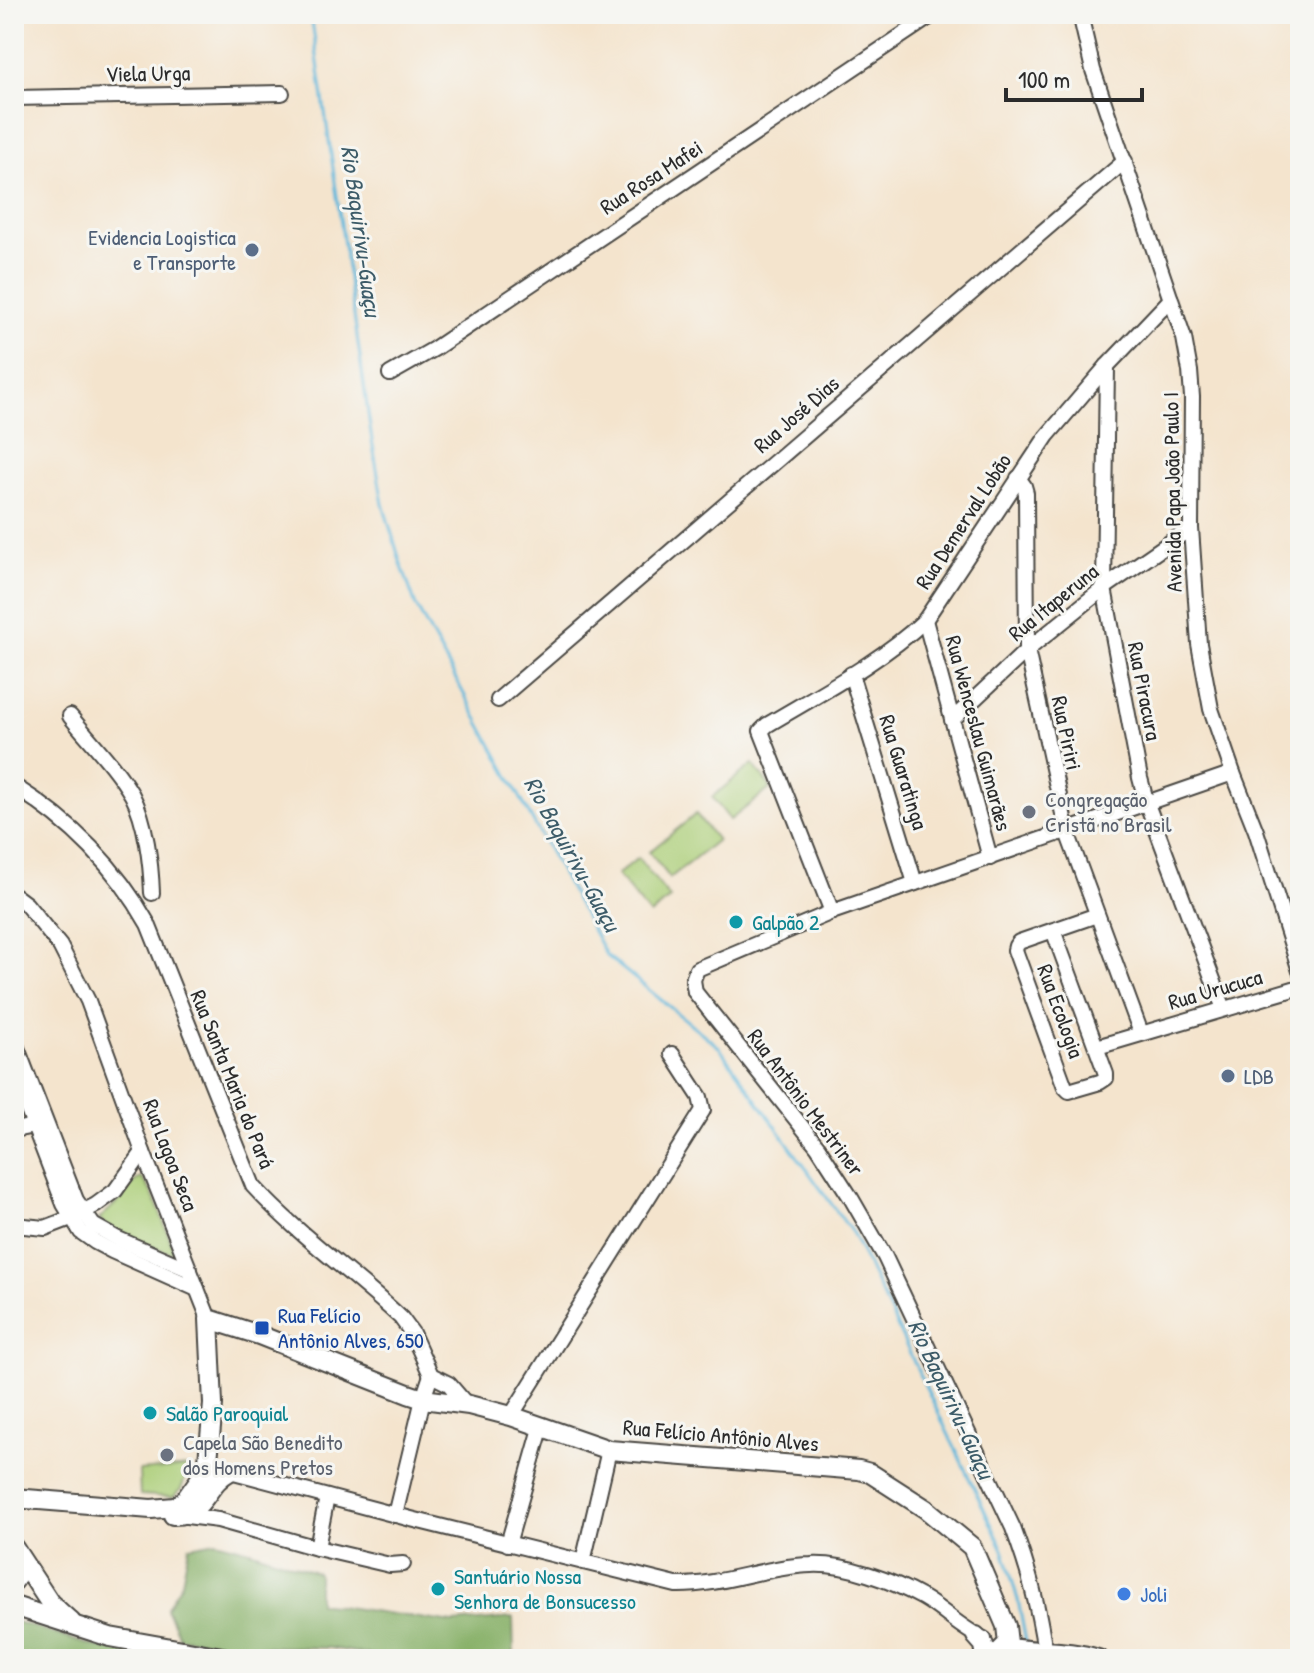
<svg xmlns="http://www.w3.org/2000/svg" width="1314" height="1673" font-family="'Patrick Hand',sans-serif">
	<rect width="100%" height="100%" fill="#f6f6f2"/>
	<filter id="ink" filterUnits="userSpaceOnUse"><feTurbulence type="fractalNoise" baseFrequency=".0125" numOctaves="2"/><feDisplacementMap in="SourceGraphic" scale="16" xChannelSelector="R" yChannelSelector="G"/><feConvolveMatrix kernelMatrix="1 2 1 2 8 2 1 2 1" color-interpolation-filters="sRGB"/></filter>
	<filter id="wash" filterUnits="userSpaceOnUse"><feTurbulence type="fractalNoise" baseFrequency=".006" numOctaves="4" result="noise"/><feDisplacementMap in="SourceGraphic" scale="32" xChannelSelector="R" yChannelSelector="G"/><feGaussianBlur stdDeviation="1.8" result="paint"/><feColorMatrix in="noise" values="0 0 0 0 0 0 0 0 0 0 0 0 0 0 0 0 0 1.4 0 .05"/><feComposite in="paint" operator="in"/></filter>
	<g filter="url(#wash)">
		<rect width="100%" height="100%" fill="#f4e4cd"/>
		<g fill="#aacd76" stroke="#6a7c50" stroke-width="2">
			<polygon points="753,764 771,788 730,820 712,797"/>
			<polygon points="696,814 717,840 670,878 649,852"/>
			<polygon points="638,858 670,898 650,915 617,875"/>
			<path d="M141,1178C154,1188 168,1236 175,1254C149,1246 118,1239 99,1219L123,1197L135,1181Z"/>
			<polygon points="190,1467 181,1489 173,1497 140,1495 139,1471"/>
		</g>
		<g fill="#87b067" stroke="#596e49" stroke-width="2">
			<polygon points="216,1541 250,1550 318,1573 318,1603 453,1623 513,1618 514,1659 397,1659 329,1648 241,1646 180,1638 166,1609 182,1582 189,1546"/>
			<polygon points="14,1621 96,1647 183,1659 14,1659"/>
		</g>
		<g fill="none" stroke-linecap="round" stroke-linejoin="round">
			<polyline stroke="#5eb7db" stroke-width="3" points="311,14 371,434 383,504 400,561 416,606 606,955 719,1047 853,1234 1003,1549 1018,1600 1026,1642"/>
		</g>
	</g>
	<g filter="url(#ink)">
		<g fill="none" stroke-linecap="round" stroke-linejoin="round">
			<defs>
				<g id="minor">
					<polyline points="1080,14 1093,70 1184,338 1190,371 1192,397 1191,528 1199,644 1211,709 1233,773 1256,831 1300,971"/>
					<polyline points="14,98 282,93"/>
					<polyline points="1107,366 1104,588 1140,778 1147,804 1224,1009"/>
					<polyline points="390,374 434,349 934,14"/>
					<polyline points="1018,478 1024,486 1026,493 1027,650 1067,832 1141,1033"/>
					<polyline points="925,620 990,858"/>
					<polyline points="851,674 915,883"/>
					<polyline points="498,700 1125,161"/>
					<path d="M70,716C91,742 116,767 132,795C146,821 151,864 152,893"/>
					<polyline points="952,720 1027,650 1104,588 1191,528"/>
					<path d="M14,786C70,821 116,867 148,924L253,1186C298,1235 353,1273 401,1318L412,1333L431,1375L449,1384L467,1405"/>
					<polyline points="14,895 26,904 60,946 88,1001 143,1152 209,1319"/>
					<path d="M832,912L761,731L767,725C817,695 882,661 925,620L1047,436L1107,366L1171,299"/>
					<polyline points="1053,930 1106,1074 1106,1078 1100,1082 1069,1091 1065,1087 1015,950 1016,946 1019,942 1097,915"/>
					<polyline points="14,1040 76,1200 93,1225 118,1239 190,1270"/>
					<polyline points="1097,1047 1300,987"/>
					<polyline points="14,1074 64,1204 81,1232 95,1242 112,1251 197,1289"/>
					<polyline points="14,1130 34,1126"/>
					<polyline points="14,1225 45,1228 71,1218 96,1205 115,1191 143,1152"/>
					<polyline points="511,1416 703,1110 700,1097 672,1054"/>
					<path d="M210,1457L214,1465L230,1471L411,1519L676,1585C722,1586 766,1566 811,1565C845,1563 893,1581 923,1598C944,1610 961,1629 984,1639"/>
					<polyline points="179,1515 218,1520 317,1548 390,1565 403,1564"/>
					<polyline points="395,1515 423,1399 431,1375"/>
					<polyline points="508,1544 542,1425"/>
					<polyline points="317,1548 327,1497"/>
					<polyline points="583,1562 609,1450"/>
					<path d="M1045,1651C1038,1605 1029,1571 1013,1528L885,1257L851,1198L818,1147L695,992L693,980L697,969L832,912L1233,773"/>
				</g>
				<g id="major">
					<polyline points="205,1495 213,1404 209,1319 259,1335 408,1394 423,1399 469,1405 511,1416 609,1450 859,1470 870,1473 926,1509 972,1547 1006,1626 1008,1643 1012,1649"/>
					<polyline points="14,1498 151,1509 175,1507 185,1500 202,1476 206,1467"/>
					<path d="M173,1515C205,1516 204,1485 230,1471"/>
					<polyline points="14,1548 50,1603 71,1622"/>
					<polyline points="14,1581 16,1578 20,1558"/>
					<polyline points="14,1606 110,1637 233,1659"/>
					<polyline points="976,1636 984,1645 986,1659"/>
					<path d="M992,1659L1004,1647C1035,1653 1067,1649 1098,1659"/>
				</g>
			</defs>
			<use href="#minor" stroke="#494743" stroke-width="18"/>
			<use href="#major" stroke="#494743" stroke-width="22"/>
			<use href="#minor" stroke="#fff" stroke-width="14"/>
			<use href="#major" stroke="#fff" stroke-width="18"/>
		</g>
	</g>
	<g fill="#5c6f8a" stroke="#f6f6f2" stroke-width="3">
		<circle cx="252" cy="250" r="8"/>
		<circle cx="1228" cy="1076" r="8"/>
	</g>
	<g fill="#6b7280" stroke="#f6f6f2" stroke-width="3">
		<circle cx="1029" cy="812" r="8"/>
		<circle cx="167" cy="1455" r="8"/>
	</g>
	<g fill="#0f9aa8" stroke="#f6f6f2" stroke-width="3">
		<circle cx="736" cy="922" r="8"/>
		<circle cx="150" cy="1413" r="8"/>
		<circle cx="438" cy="1589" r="8"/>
	</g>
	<rect fill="#1a4fb4" stroke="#f6f6f2" stroke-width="3" x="254" y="1320" width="16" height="16" rx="4"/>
	<circle fill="#3f7fe0" stroke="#f6f6f2" stroke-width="3" cx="1124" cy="1594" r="8"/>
	<g text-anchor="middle" stroke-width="6" stroke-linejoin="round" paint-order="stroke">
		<g font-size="22" fill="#2b2b2b" stroke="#f6f6f2">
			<text transform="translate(148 73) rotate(-1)" y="8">Viela Urga</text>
			<text transform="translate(651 177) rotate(-33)" y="8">Rua Rosa Mafei</text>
			<text transform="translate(796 414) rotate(-41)" y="8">Rua José Dias</text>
			<text transform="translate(1172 492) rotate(-91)" y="8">Avenida Papa João Paulo I</text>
			<text transform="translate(963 521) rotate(-57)" y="8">Rua Demerval Lobão</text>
			<text transform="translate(1053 602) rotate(-39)" y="8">Rua Itaperuna</text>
			<text transform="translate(1145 691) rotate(79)" y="8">Rua Piracura</text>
			<text transform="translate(979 733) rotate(75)" y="8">Rua Wenceslau Guimarães</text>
			<text transform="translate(1067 733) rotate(78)" y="8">Rua Piriri</text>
			<text transform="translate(904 772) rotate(73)" y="8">Rua Guaratinga</text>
			<text transform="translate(1215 989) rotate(-16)" y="8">Rua Urucuca</text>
			<text transform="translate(1061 1011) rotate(70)" y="8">Rua Ecologia</text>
			<text transform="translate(233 1079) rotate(68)" y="8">Rua Santa Maria do Pará</text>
			<text transform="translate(806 1102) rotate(53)" y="8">Rua Antônio Mestriner</text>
			<text transform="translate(171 1155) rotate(69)" y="8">Rua Lagoa Seca</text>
			<text transform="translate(721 1435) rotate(5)" y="8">Rua Felício Antônio Alves</text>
		</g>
		<g font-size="22" fill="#4e5e75" stroke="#f6f6f2" text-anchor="end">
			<text x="236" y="245">Evidencia Logistica<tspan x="236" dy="25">e Transporte</tspan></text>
			<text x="1244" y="1084" text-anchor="start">LDB</text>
		</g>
		<g font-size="22" fill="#5b616d" stroke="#f6f6f2" text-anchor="start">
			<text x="1045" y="807">Congregação<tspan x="1045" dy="25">Cristã no Brasil</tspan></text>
			<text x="183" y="1450">Capela São Benedito<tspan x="183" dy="25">dos Homens Pretos</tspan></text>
		</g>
		<g font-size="22" fill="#0d838f" stroke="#f6f6f2" text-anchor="start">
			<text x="752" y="930">Galpão 2</text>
			<text x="166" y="1421">Salão Paroquial</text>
			<text x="454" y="1584">Santuário Nossa<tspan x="454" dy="25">Senhora de Bonsucesso</tspan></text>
		</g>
		<g font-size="22" fill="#164399" stroke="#f6f6f2" text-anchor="start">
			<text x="278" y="1323">Rua Felício<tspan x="278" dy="25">Antônio Alves, 650</tspan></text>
		</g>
		<g font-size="22" fill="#366cbe" stroke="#f6f6f2" text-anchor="start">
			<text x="1140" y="1602">Joli</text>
		</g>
		<g font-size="24" font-style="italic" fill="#3d5c69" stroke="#f6f6f2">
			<text transform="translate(361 231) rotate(82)" y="8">Rio Baquirivu-Guaçu</text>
			<text transform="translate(572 854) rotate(61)" y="8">Rio Baquirivu-Guaçu</text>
			<text transform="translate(951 1399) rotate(65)" y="8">Rio Baquirivu-Guaçu</text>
		</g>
	</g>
	<rect width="1314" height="1673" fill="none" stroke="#f6f6f2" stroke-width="48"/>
	<path d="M1006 88v12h136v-12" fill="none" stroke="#2b2b2b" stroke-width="4"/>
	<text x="1018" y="88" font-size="24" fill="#2b2b2b" stroke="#f6f6f2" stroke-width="6" paint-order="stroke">100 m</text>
</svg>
